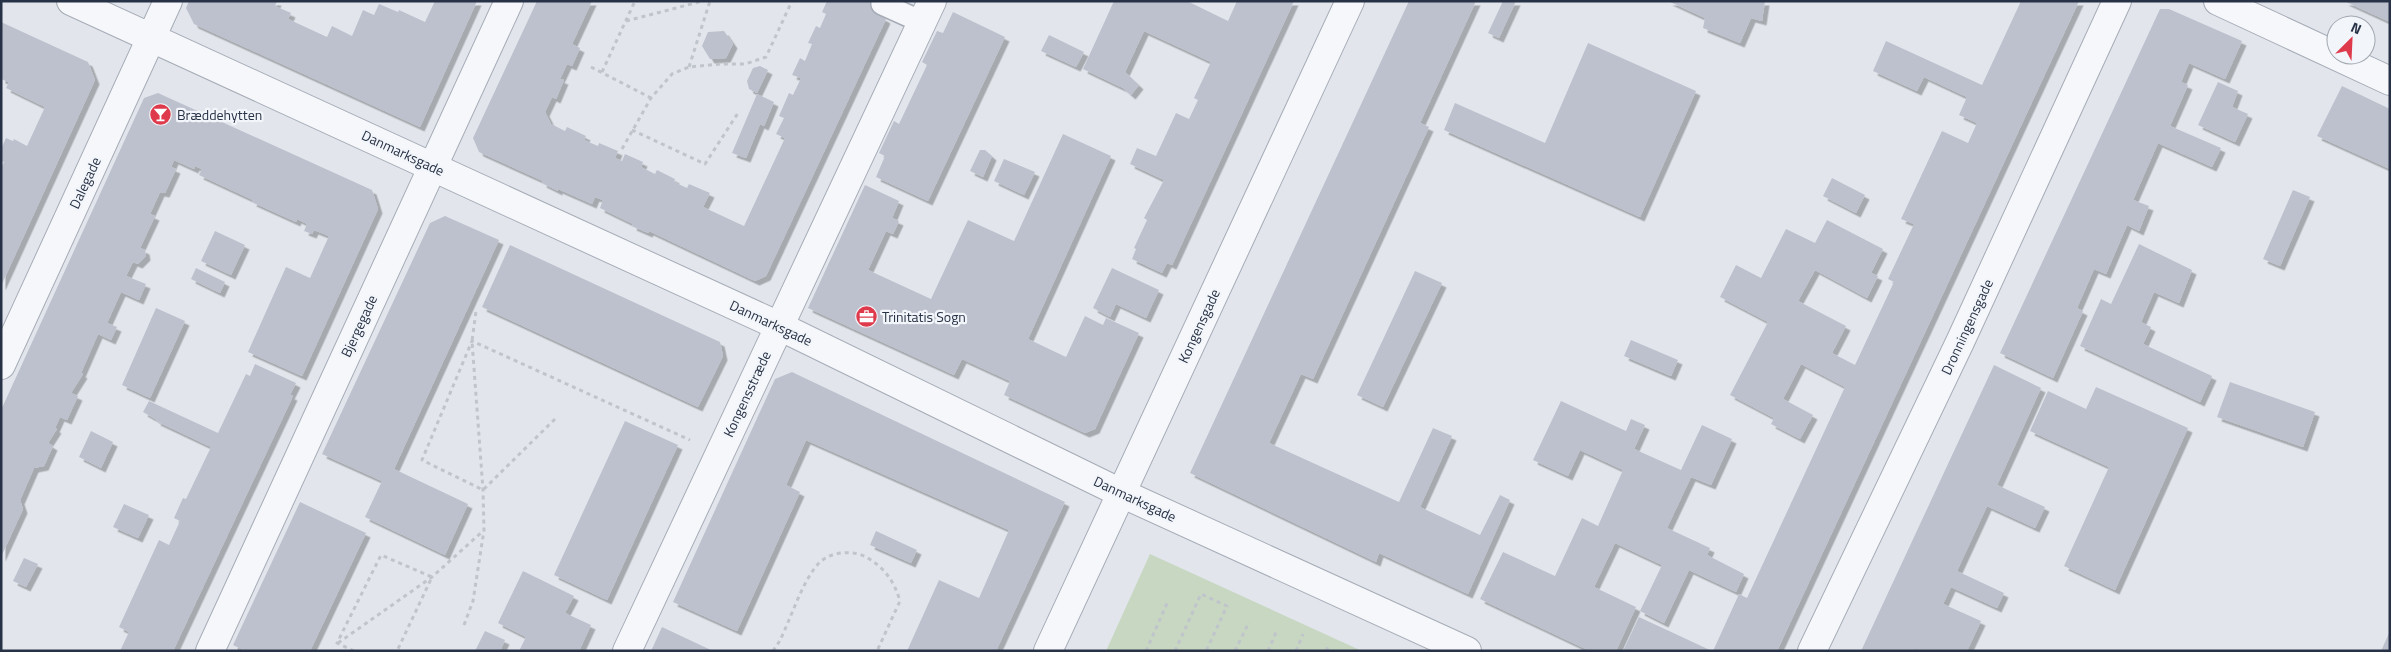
<svg xmlns="http://www.w3.org/2000/svg" width="2391" height="652" font-family="'Titillium Web',sans-serif">
	<defs>
		<filter id="shadow"><feDropShadow dx="4.5" dy="4.5" stdDeviation="0" flood-color="#0004"/></filter>
	</defs>
	<rect width="100%" height="100%" fill="#e2e6ec"/>
	<polygon fill="#c7d7c2" points="1150,554 1362,651 1106,651"/>
	<g fill="#bcc1cd" filter="url(#shadow)">
		<polygon points="189,1 277,1 275,6 291,13 288,19 327,37 332,26 352,36 363,10 374,15 379,4 398,12 399,10 425,22 435,1 477,1 420,127 194,24 186,8"/>
		<polygon points="537,1 592,1 572,44 580,48 572,66 567,64 560,79 564,80 556,99 552,97 545,112 551,124 565,131 567,127 586,136 584,140 598,146 599,143 618,151 615,158 622,161 625,154 643,162 641,167 655,174 657,170 675,179 674,182 687,188 689,184 710,193 703,207 744,226 785,138 776,134 784,118 779,116 789,93 793,95 801,78 792,75 800,58 805,61 812,44 808,43 816,26 820,28 826,14 822,12 827,1 883,1 877,14 886,19 766,276 755,281 649,231 648,233 632,226 633,224 600,208 603,200 595,197 592,204 558,189 558,191 542,183 543,181 479,152 473,138"/>
		<polygon points="1114,1 1187,1 1228,21 1237,1 1294,1 1172,265 1167,263 1162,273 1132,259 1136,249 1134,248 1147,220 1144,218 1164,180 1130,164 1137,148 1156,156 1176,113 1189,119 1198,100 1194,98 1211,62 1144,31 1125,72 1139,85 1131,95 1123,88 1083,69"/>
		<polygon points="1409,1 1476,1 1420,123 1429,127 1313,379 1301,374 1269,443 1399,502 1433,428 1452,436 1420,507 1480,535 1500,495 1510,500 1468,594 1379,553 1376,562 1190,473"/>
		<polygon points="1503,1 1516,1 1499,38 1488,33"/>
		<polygon points="1668,1 1765,1 1762,21 1751,18 1740,43 1703,28 1705,18"/>
		<polygon points="2021,1 2079,1 1777,651 1713,651 1739,594 1747,598 1845,387 1801,364 1783,399 1813,415 1800,439 1771,424 1774,418 1730,395 1768,322 1720,297 1736,265 1761,278 1786,229 1815,243 1827,220 1883,249 1871,273 1878,276 1867,298 1815,270 1798,301 1846,326 1832,353 1855,365 1894,282 1888,279 1914,224 1901,219 1942,131 1968,143 1977,123 1959,115 1967,97 1924,77 1917,91 1873,71 1886,41 1982,85"/>
		<polygon points="2344,1 2390,1 2390,22"/>
		<polygon points="2160,9 2169,9 2242,41 2225,79 2189,63 2181,82 2188,85 2170,126 2221,148 2212,167 2158,143 2133,200 2149,206 2139,231 2127,225 2106,274 2094,269 2077,308 2083,311 2053,378 2000,353"/>
		<polygon points="953,12 1005,37 928,201 876,177 885,156 879,153 894,121 899,124 927,65 922,62 937,31 943,33"/>
		<polygon points="1,22 88,62 95,80 1,286 1,168 4,162 1,161 1,149 6,138 13,141 14,139 27,146 45,107 6,88 9,82 1,79"/>
		<polygon points="724,31 733,44 726,58 710,59 702,46 708,32"/>
		<polygon points="1049,35 1084,52 1076,67 1041,51"/>
		<polygon points="1588,43 1696,91 1640,217 1444,130 1455,103 1545,143"/>
		<polygon points="760,66 768,70 757,93 749,89 747,81 753,68"/>
		<polygon points="2218,82 2238,91 2232,107 2248,114 2235,142 2198,125"/>
		<polygon points="2342,86 2390,109 2390,169 2317,136"/>
		<polygon points="158,93 372,190 378,209 302,376 248,352 286,267 310,278 329,236 314,230 312,234 304,231 307,224 297,219 296,222 252,202 253,200 199,175 202,169 195,166 194,169 174,160 171,167 176,169 165,193 160,192 150,214 155,216 140,248 145,250 146,256 138,264 133,262 126,276 146,284 139,300 121,292 107,323 117,327 111,340 98,334 81,373 83,374 71,393 78,396 67,420 60,417 55,428 57,429 48,443 53,446 44,466 34,468 20,500 23,509 1,557 1,410 144,98"/>
		<polygon points="757,94 774,102 764,126 760,124 746,158 732,153"/>
		<polygon points="1063,134 1111,156 1028,339 1066,357 1085,316 1103,325 1106,318 1139,333 1095,429 1085,433 1004,395 1010,381 962,359 954,375 808,308 865,185 899,201 892,218 899,221 893,234 886,231 868,270 931,299 968,220 1014,241"/>
		<polygon points="980,150 985,150 992,156 983,177 970,171"/>
		<polygon points="1004,159 1035,172 1024,195 994,181"/>
		<polygon points="1832,178 1865,195 1856,213 1823,196"/>
		<polygon points="2293,190 2310,197 2280,266 2263,259"/>
		<polygon points="445,216 499,240 394,469 468,504 445,555 365,517 382,481 322,454 430,223"/>
		<polygon points="215,231 245,245 231,275 201,261"/>
		<polygon points="2139,244 2192,270 2179,303 2154,292 2141,322 2151,327 2143,344 2212,376 2200,402 2080,346 2101,299 2111,304"/>
		<polygon points="510,245 720,342 723,356 698,407 482,307"/>
		<polygon points="196,268 225,282 220,293 191,279"/>
		<polygon points="1112,268 1159,290 1146,318 1116,304 1110,317 1093,308"/>
		<polygon points="1415,271 1442,283 1383,407 1357,395"/>
		<polygon points="156,308 185,321 150,398 122,385"/>
		<polygon points="1631,340 1678,360 1671,376 1624,356"/>
		<polygon points="255,364 296,383 290,395 293,396 173,651 120,651 129,632 119,627 159,540 169,545 180,521 174,518 183,498 186,499 211,447 156,421 157,420 143,412 149,401 218,433 246,374 250,376"/>
		<polygon points="1994,365 2041,388 1997,485 2045,507 2035,528 1987,506 1957,571 2004,593 1997,608 1951,587 1943,604 1981,621 1967,651 1915,649 1915,651 1861,651"/>
		<polygon points="792,372 1065,502 996,651 907,651 939,580 979,598 1009,530 806,440 786,485 800,492 737,631 673,602 775,379"/>
		<polygon points="2230,382 2315,412 2303,447 2217,417"/>
		<polygon points="2096,387 2188,428 2115,590 2064,566 2109,467 2030,431 2048,391 2086,409"/>
		<polygon points="1561,401 1626,431 1631,419 1645,425 1634,449 1681,470 1702,425 1732,439 1711,485 1691,477 1667,528 1710,548 1707,555 1744,574 1736,592 1689,570 1664,623 1640,611 1662,565 1615,543 1594,587 1636,607 1616,651 1590,651 1480,599 1503,552 1555,576 1582,518 1598,526 1623,470 1580,450 1568,476 1533,460"/>
		<polygon points="625,421 678,445 607,600 554,575"/>
		<polygon points="91,431 113,442 101,468 79,457"/>
		<polygon points="300,502 366,533 310,651 245,651 233,645"/>
		<polygon points="124,504 149,515 138,538 113,527"/>
		<polygon points="876,531 917,550 911,563 870,545"/>
		<polygon points="24,558 38,564 26,587 13,581"/>
		<polygon points="523,571 574,596 565,613 591,625 579,651 519,651 526,637 498,623"/>
		<polygon points="1639,617 1712,651 1623,651"/>
		<polygon points="662,627 713,651 651,651"/>
		<polygon points="485,631 505,640 500,651 475,651"/>
		<polygon points="2390,631 2390,651 2381,651"/>
	</g>
	<g fill="none" stroke-linecap="round" stroke-linejoin="round">
		<defs>
			<polyline id="lane" points="882,4 922,22"/>
			<g id="street">
				<polyline points="71,1 779,326 1121,493 1467,651"/>
				<polyline points="2218,1 2390,81"/>
				<polyline points="1,365 168,1"/>
				<polyline points="210,651 509,1"/>
				<polyline points="627,651 932,1"/>
				<polyline points="1048,651 1350,1"/>
				<polyline points="1812,651 1960,342 2117,1"/>
			</g>
		</defs>
		<use href="#lane" stroke="#a6acb7" stroke-width="24"/>
		<use href="#street" stroke="#a6acb7" stroke-width="30"/>
		<g stroke="#c0c4cb" stroke-width="3" stroke-dasharray="4 4" stroke-linecap="butt">
			<polyline points="626,21 703,1"/>
			<polyline points="591,67 651,98"/>
			<polyline points="689,67 710,1"/>
			<polyline points="602,72 635,1"/>
			<polyline points="632,130 705,164 738,113"/>
			<polyline points="622,149 651,98 672,74 689,67 721,64 745,64 766,57 792,1"/>
			<polyline points="555,419 483,490 422,460 472,341 690,440"/>
			<polyline points="464,625 473,601 484,530 483,490 472,341 476,311"/>
			<polyline points="338,643 432,577 483,531"/>
			<polyline points="354,651 337,643 381,555 432,577 397,651"/>
			<path d="M773,651L779,642C791,619 802,581 819,563C831,551 853,550 866,557C885,568 894,581 900,601L877,651"/>
			<polyline points="1146,651 1168,601"/>
			<polyline points="1175,651 1201,594 1227,606 1206,651"/>
			<polyline points="1235,651 1249,622"/>
			<polyline points="1268,651 1277,630"/>
			<polyline points="1296,651 1303,634"/>
			<polyline points="1326,651 1328,647"/>
		</g>
		<use href="#lane" stroke="#f6f7fa" stroke-width="21"/>
		<use href="#street" stroke="#f6f7fa" stroke-width="28"/>
	</g>
	<defs>
		<symbol id="bar-disc" viewBox="-11 -11 22 22"><circle r="9.5" fill="#de3a4c" stroke="#f2f5f9"/><path d="M-6-5H6L.8 .8V4.5H3.5V6h-7V4.5H-.8V.8Z" fill="#fff"/></symbol>
		<symbol id="office-disc" viewBox="-11 -11 22 22"><circle r="9.5" fill="#de3a4c" stroke="#f2f5f9"/><path d="M-6-3h4V-5.5h4V-3h4V5H-6ZM-1-4.5V-3h2v-1.5ZM-6 0V1H6V0Z" fill="#fff"/></symbol>
	</defs>
	<g fill-rule="evenodd">
		<use href="#bar-disc" x="148" y="102" width="25" height="25"/>
		<use href="#office-disc" x="854" y="304" width="25" height="25"/>
	</g>
	<g text-anchor="middle" stroke-width="4.5" stroke-linejoin="round" paint-order="stroke">
		<g font-size="14" fill="#283246" stroke="#f2f5f9" text-anchor="start">
			<text x="177" y="120">Bræddehytten</text>
			<text x="882" y="322">Trinitatis Sogn</text>
		</g>
		<g font-size="14" fill="#283246" stroke="#f2f5f9">
			<text transform="translate(403 153) rotate(25)" y="5">Danmarksgade</text>
			<text transform="translate(85 183) rotate(-65)" y="5">Dalegade</text>
			<text transform="translate(771 323) rotate(25)" y="5">Danmarksgade</text>
			<text transform="translate(359 326) rotate(-65)" y="5">Bjergegade</text>
			<text transform="translate(1199 326) rotate(-65)" y="5">Kongensgade</text>
			<text transform="translate(1967 327) rotate(-65)" y="5">Dronningensgade</text>
			<text transform="translate(747 394) rotate(-65)" y="5">Kongensstræde</text>
			<text transform="translate(1135 499) rotate(25)" y="5">Danmarksgade</text>
		</g>
	</g>
	<rect width="2391" height="652" fill="none" stroke="#283246" stroke-width="5"/>
	<g transform="translate(2351 40) rotate(24)"><circle r="24" fill="#f2f5f9" stroke="#a1a7b1"/>
	<path d="M0-4L9 19L0 12L-9 19Z" fill="#de3a4c"/>
	<text y="-8" font-size="14" font-weight="bold" text-anchor="middle" fill="#283246">N</text>
	</g>
</svg>
